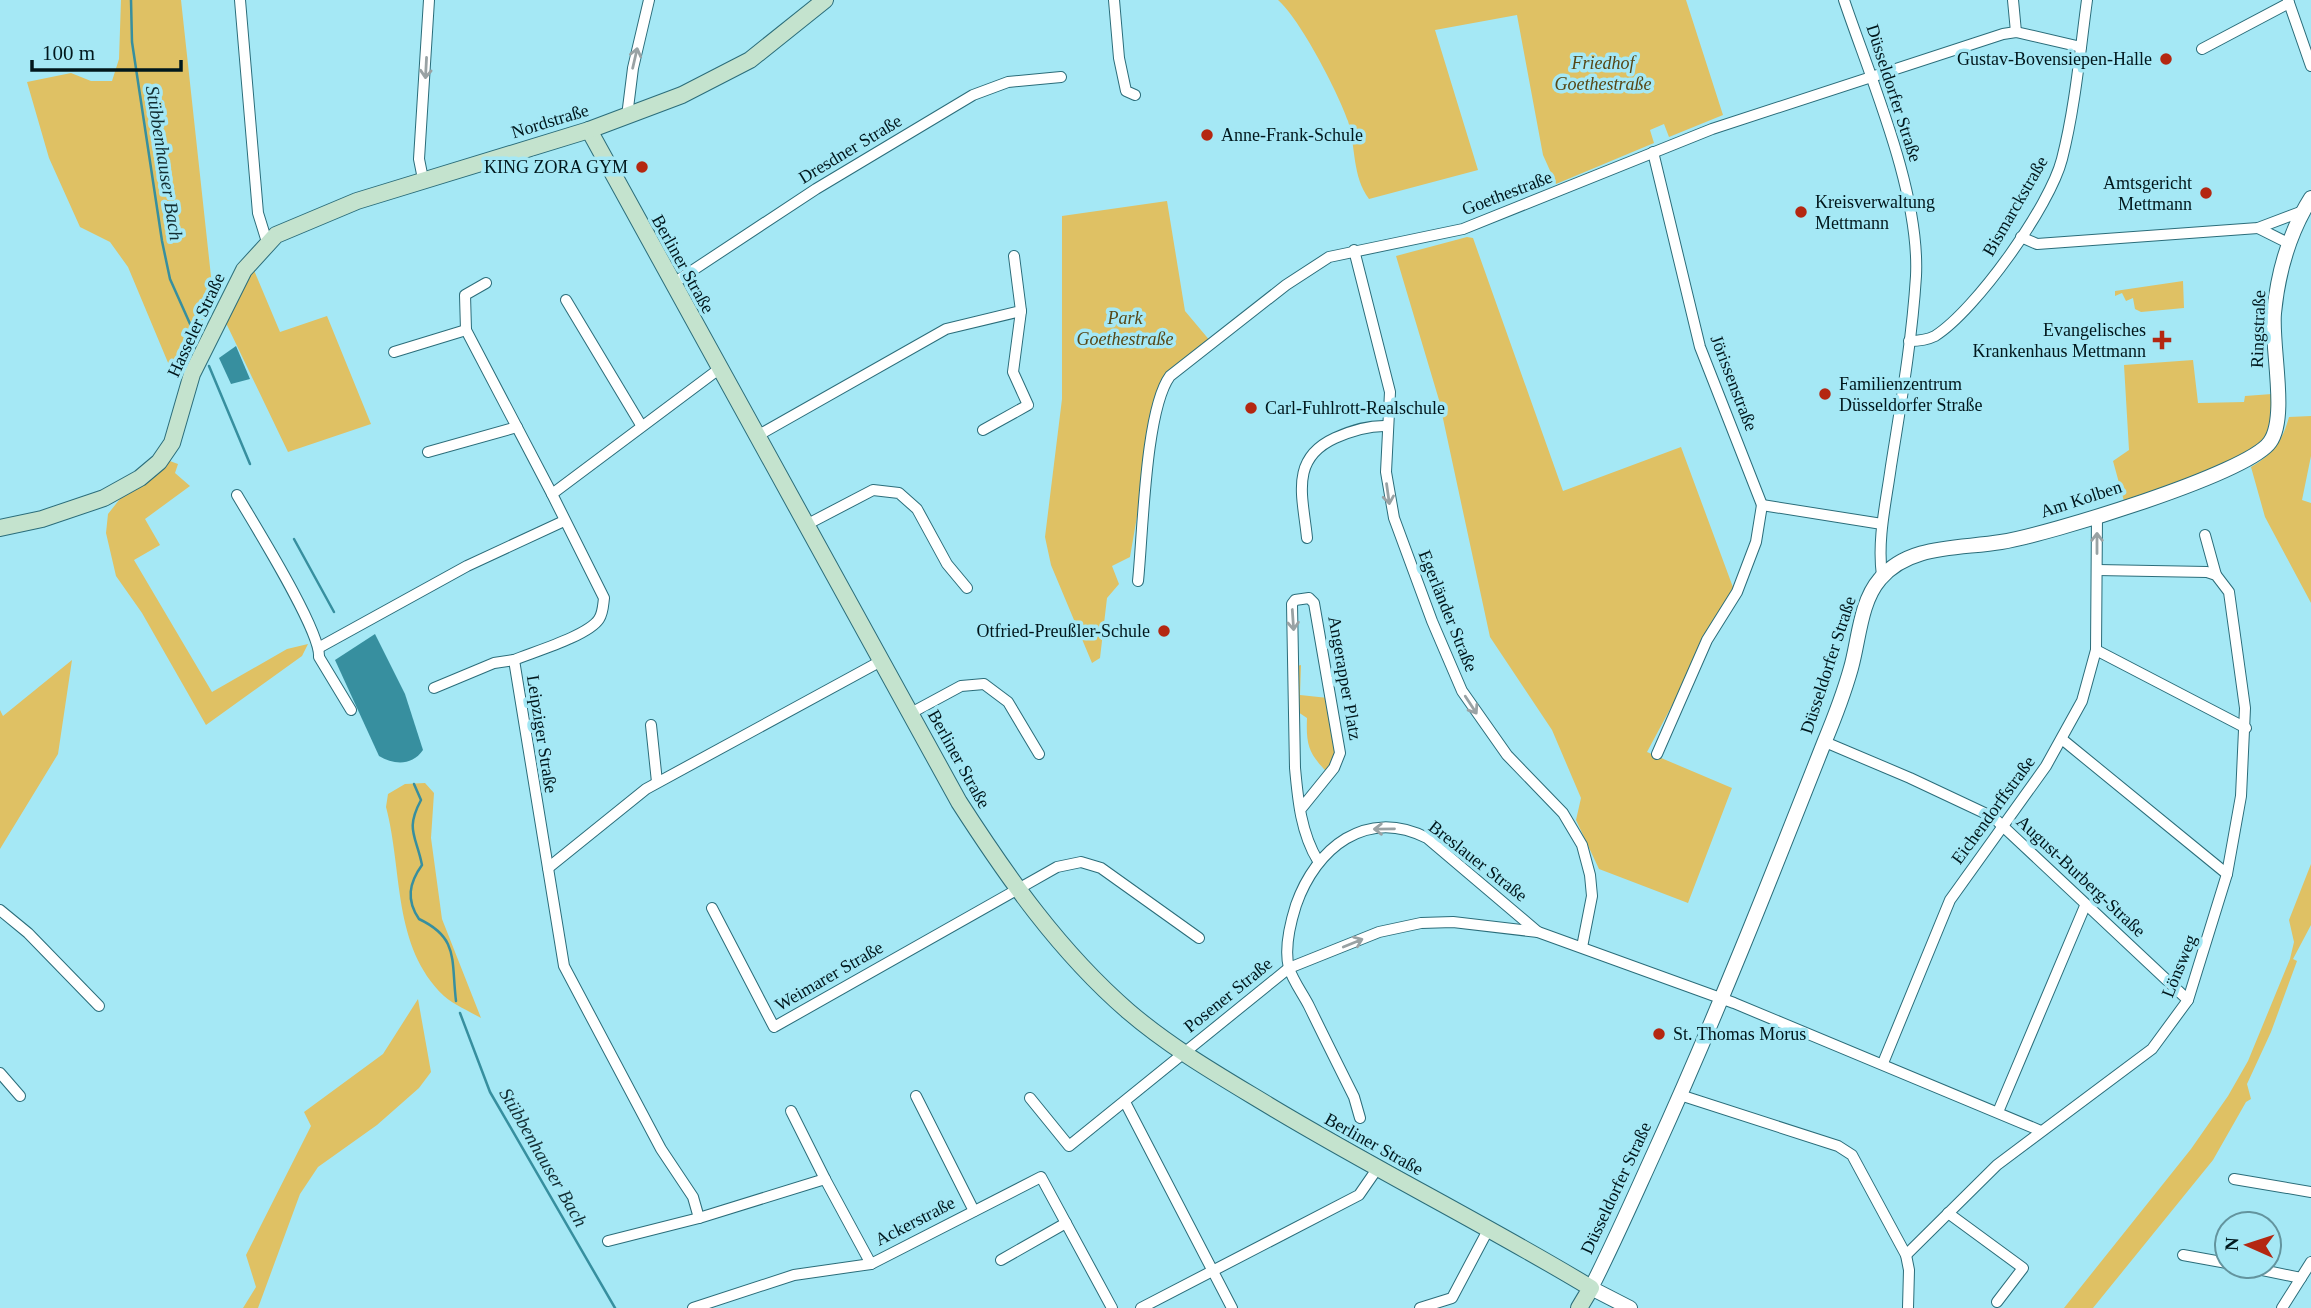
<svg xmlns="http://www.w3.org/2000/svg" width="2311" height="1308" font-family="Georgia,serif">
	<rect width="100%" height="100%" fill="#a5e8f5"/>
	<g fill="#dfc164">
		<polygon points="121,0 181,0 214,304 196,330 174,377 128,267 110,242 80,227 49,158 27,82 71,73 91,81 112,81 119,59"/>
		<path d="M1278,0H1686L1723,115L1669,137L1664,124L1650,130L1654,143L1556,184L1543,155L1517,15L1435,30L1478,170L1369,199C1352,176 1356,147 1348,121C1338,92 1300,19 1278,0Z"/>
		<polygon points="1167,201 1185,311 1211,342 1160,383 1130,557 1112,566 1119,584 1107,598 1100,658 1092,663 1051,565 1045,537 1062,399 1062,216"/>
		<polygon points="1467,237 1473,238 1563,491 1681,447 1734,590 1647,752 1732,788 1688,903 1599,869 1576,820 1581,798 1552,730 1490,637 1439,400 1396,256"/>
		<polygon points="253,268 280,332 327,316 371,424 288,452 226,323"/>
		<polygon points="2183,281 2184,308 2141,312 2135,309 2133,298 2126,301 2122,293 2115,296 2115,291"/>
		<path d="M2193,360L2198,403L2244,402L2245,396L2272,394C2270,428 2271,439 2241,460L2124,501L2113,461L2129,450L2124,365Z"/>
		<path d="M2311,416V456L2302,500L2311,503V603L2265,517L2251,467C2273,454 2282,442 2289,417Z"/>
		<polygon points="167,460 178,464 175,473 190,486 145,519 160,545 134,560 212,692 287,649 308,644 302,656 206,725 142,613 116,576 106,533 108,514 123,495"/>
		<polygon points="72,660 58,754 0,849 0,710 3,716"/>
		<path d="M1301,665L1300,695L1328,698L1335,757L1326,771C1308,753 1306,743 1307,718L1298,712L1297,666Z"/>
		<path d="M425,783L434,793L431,838L442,919L481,1018C469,1011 454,1005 444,996C392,946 403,871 386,807L388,794L405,784Z"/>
		<polygon points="2311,864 2311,925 2293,959 2297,961 2271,1032 2247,1084 2251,1099 2246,1102 2213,1160 2093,1308 2064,1308 2191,1149 2228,1096 2248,1061 2290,959 2294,942 2289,920"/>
		<polygon points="418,999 431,1072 419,1088 377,1125 318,1167 300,1194 258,1308 243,1308 256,1287 246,1255 311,1126 304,1112 383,1054"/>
	</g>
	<g fill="#378f9f">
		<polygon points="236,346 250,379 231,384 219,358"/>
		<path d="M375,634L405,694L423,750C412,766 394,765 379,756L335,660Z"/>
	</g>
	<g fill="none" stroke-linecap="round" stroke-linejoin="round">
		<g stroke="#378f9f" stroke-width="2.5">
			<polyline points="131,0 132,42 162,241 170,279 191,326"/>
			<polyline points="209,366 250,464"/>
			<polyline points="294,539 334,612"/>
			<path d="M414,784L421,800C405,830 416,835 422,865C409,883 406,900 419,919C459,938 451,959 456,1001"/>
			<polyline points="460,1013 490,1092 615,1308"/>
		</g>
		<defs>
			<g id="minor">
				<polyline points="240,0 258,213 267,242"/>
				<polyline points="1114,0 1119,58 1126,91 1135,95"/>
				<path d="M1844,0C1871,80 1920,192 1916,276C1912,340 1901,403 1891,466C1886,503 1877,539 1882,576"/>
				<polyline points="2013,0 2016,32"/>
				<polyline points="2288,0 2311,66"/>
				<polyline points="2202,49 2289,3"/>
				<polyline points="627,116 633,68 649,0"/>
				<polyline points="1653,152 1700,347 1762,505"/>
				<polyline points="423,179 419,159 429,0"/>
				<polyline points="2258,228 2288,243"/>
				<polyline points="2021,237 2037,244 2258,228 2303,211"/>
				<polyline points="1354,250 1390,392 1386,472 1394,518 1432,621 1462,691 1507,755 1563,813 1582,845 1590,875 1592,896 1582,947"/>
				<polyline points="486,283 465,295 466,330 552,494"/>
				<polyline points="672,284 816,189 973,95 1008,82 1061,77"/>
				<polyline points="566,300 641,425"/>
				<path d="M1909,341C1918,341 1927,340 1935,336C1976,310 2050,206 2062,159C2075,108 2080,52 2087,0"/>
				<polyline points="394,352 466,330"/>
				<polyline points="983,430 1028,405 1013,372 1021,311"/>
				<polyline points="757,436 946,329 1021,311 1014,256"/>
				<polyline points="428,452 517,427"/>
				<path d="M237,495C254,524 321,631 319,657L351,710"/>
				<polyline points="1762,505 1882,524"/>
				<polyline points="806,525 873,490 899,493 917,509 947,564 967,588"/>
				<polyline points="2205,535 2216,575"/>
				<path d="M1307,538C1303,497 1289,459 1335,438C1353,430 1369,425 1388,426"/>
				<path d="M1138,581C1143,534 1145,410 1170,376L1286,285L1329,257L1463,229L1712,129L2003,34L2016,32L2081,47"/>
				<polyline points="320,647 467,566 564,521"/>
				<polyline points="2096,650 2246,728"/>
				<polyline points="434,688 494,663 514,660"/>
				<polyline points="911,713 961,686 984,684 1008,702 1039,754"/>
				<polyline points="651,725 657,782"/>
				<polyline points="2063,740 2227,874"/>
				<polyline points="1825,742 1910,778 1993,817 2188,1000"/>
				<polyline points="1657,754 1707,640 1737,592 1756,542 1762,505"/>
				<path d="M1300,810L1334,768L1340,753L1314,603L1309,598L1295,600L1292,604L1295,768C1298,801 1301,833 1318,861"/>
				<polyline points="548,868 646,789 881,661"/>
				<polyline points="712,908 774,1027 1057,867 1081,862 1101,868 1199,938"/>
				<polyline points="0,910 28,933 99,1006"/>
				<polyline points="1883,1063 1950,900 2046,766 2082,701 2096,650 2097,516"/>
				<polyline points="0,1073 20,1096"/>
				<polyline points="1680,1095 1838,1146 1852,1155 1906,1255 1909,1270 1908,1308"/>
				<polyline points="916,1096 974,1211"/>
				<polyline points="1030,1098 1069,1146 1289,968 1379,932 1421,923 1453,922 1538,932"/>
				<polyline points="1125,1102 1232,1308"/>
				<polyline points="791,1111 825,1179"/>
				<polyline points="1998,1112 2085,906"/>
				<path d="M1360,1118L1354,1097C1339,1067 1324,1037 1309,1006C1303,994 1293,981 1289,968C1284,949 1290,924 1296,905C1316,848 1366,807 1427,838L1538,932L1734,1003L2041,1131"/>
				<polyline points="2234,1179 2311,1192"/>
				<polyline points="1948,1213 2023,1268 1997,1302"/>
				<path d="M699,1218L693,1197L661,1149L564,966L514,660C533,652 588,636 599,619C603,613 603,606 604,598L552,494L719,369"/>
				<polyline points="608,1241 699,1218 825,1179 871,1264"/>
				<polyline points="1906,1255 1997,1165 2152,1049 2188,1000 2227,874 2241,796 2245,708 2229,592 2216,575 2207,572 2097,570"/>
				<polyline points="2183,1255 2227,1263"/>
				<polyline points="1001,1260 1066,1223"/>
				<polyline points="2243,1266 2301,1278"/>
				<polyline points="693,1308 794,1275 871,1264 1041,1177 1112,1308"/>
				<polyline points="1141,1308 1359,1195 1377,1169"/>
				<polyline points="1420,1308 1452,1298 1488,1230"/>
				<polyline points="2282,1308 2311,1262"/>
			</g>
			<path id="tertiary" d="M1630,1308L1591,1288C1614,1243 1634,1197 1655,1151C1716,1017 1770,880 1824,743C1834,719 1844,693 1851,668C1859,640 1860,602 1880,579C1909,544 1960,549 2001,542C2046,535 2248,474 2270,442C2288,417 2271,346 2274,313C2278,272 2289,233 2311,198"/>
			<g id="secondary">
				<path d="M589,130L959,802C1008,878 1059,951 1128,1011C1171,1048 1220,1076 1268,1105C1374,1169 1485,1224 1591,1288L1579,1308"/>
				<polyline points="0,528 42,519 104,498 140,478 159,462 172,443 192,374 244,270 276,235 357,201 589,130 682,95 750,60 825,0"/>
			</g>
		</defs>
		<use href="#minor" stroke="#2b6d7a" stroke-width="12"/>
		<use href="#tertiary" stroke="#2b6d7a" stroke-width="16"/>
		<use href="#secondary" stroke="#2b6d7a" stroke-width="18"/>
		<use href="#minor" stroke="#fff" stroke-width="10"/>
		<use href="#tertiary" stroke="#fff" stroke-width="14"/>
		<use href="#secondary" stroke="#c4e3ce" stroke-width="16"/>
	</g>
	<defs><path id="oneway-shaft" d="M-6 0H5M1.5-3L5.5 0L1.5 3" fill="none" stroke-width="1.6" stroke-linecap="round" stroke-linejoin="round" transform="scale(1.75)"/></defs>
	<g stroke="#99a2a4">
		<use href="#oneway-shaft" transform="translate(635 58) rotate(-77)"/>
		<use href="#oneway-shaft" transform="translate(426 68) rotate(93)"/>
		<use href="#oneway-shaft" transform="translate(1388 494) rotate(82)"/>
		<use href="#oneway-shaft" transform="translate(2097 543) rotate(-90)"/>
		<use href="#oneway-shaft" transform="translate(1293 620) rotate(86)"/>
		<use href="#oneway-shaft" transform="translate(1471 705) rotate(57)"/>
		<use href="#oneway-shaft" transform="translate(1384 829) rotate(179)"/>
		<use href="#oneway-shaft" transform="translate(1353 943) rotate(-22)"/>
	</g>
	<g fill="#b42711" stroke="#a5e8f5" stroke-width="2.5">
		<circle cx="2166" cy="59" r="7"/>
		<circle cx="1207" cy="135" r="7"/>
		<circle cx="642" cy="167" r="7"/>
		<circle cx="2206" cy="193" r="7"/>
		<circle cx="1801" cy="212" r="7"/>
		<path d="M2158.5 329.5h7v7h7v7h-7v7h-7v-7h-7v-7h7z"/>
		<circle cx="1825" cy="394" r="7"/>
		<circle cx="1251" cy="408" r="7"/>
		<circle cx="1164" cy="631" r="7"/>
		<circle cx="1659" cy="1034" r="7"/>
	</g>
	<g text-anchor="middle" stroke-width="7" stroke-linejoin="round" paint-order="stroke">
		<g font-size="18" fill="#00171c" stroke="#a5e8f5" text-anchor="end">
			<text x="2152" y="65">Gustav-Bovensiepen-Halle</text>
			<text x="1221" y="141" text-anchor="start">Anne-Frank-Schule</text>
			<text x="628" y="173">KING ZORA GYM</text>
			<text x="2192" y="189">Amtsgericht<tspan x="2192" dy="21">Mettmann</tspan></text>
			<text x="1815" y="208" text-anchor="start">Kreisverwaltung<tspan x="1815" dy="21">Mettmann</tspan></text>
			<text x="2146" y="336">Evangelisches<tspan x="2146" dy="21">Krankenhaus Mettmann</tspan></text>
			<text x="1839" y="390" text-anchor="start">Familienzentrum<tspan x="1839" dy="21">Düsseldorfer Straße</tspan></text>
			<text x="1265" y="414" text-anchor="start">Carl-Fuhlrott-Realschule</text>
			<text x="1150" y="637">Otfried-Preußler-Schule</text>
			<text x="1673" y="1040" text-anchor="start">St. Thomas Morus</text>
		</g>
		<g font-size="18" font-style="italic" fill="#564716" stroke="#a5e8f5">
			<text x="1603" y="69">Friedhof<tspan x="1603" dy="21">Goethestraße</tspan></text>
			<text x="1125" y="324">Park<tspan x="1125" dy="21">Goethestraße</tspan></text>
		</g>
		<g font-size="18" fill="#00171c" stroke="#a5e8f5">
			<text transform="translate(1894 93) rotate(72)" y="6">Düsseldorfer Straße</text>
			<text transform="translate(550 121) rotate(-17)" y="6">Nordstraße</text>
			<text transform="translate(850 149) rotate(-31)" y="6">Dresdner Straße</text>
			<text transform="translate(1507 193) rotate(-21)" y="6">Goethestraße</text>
			<text transform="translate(2015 206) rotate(-60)" y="6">Bismarckstraße</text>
			<text transform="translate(683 264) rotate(61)" y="6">Berliner Straße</text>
			<text transform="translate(196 325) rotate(-65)" y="6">Hasseler Straße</text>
			<text transform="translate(2258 329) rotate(-88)" y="6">Ringstraße</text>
			<text transform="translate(1734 383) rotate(69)" y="6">Jörissenstraße</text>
			<text transform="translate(2081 499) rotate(-18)" y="6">Am Kolben</text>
			<text transform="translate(1448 611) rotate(68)" y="6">Egerländer Straße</text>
			<text transform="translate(1828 665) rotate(-72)" y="6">Düsseldorfer Straße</text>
			<text transform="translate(1345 678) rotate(80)" y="6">Angerapper Platz</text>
			<text transform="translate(542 734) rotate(81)" y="6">Leipziger Straße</text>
			<text transform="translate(959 759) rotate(61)" y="6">Berliner Straße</text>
			<text transform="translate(1993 810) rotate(-54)" y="6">Eichendorffstraße</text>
			<text transform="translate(1478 861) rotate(38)" y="6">Breslauer Straße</text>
			<text transform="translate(2081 876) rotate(43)" y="6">August-Burberg-Straße</text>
			<text transform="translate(2179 966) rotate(-68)" y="6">Lönsweg</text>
			<text transform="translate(829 976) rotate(-30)" y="6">Weimarer Straße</text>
			<text transform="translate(1228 995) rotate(-39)" y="6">Posener Straße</text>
			<text transform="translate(1374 1144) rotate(29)" y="6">Berliner Straße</text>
			<text transform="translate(1616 1188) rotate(-65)" y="6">Düsseldorfer Straße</text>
			<text transform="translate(915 1221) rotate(-27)" y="6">Ackerstraße</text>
		</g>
		<g font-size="19" font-style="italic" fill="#122e33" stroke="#a5e8f5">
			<text transform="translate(165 163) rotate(81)" y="7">Stübbenhauser Bach</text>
			<text transform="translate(544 1157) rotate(60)" y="7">Stübbenhauser Bach</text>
		</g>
	</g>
	<g transform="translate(2248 1245) rotate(273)"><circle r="33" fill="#a5e8f5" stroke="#63949e" stroke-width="2"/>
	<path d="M0-5L12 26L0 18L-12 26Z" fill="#b42711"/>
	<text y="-10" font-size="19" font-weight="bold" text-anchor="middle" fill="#00171c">N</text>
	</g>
	<path d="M32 60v10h149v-10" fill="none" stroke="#00171c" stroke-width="3.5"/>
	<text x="42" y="60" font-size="21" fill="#00171c" stroke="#a5e8f5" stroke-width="5" paint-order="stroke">100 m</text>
</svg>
